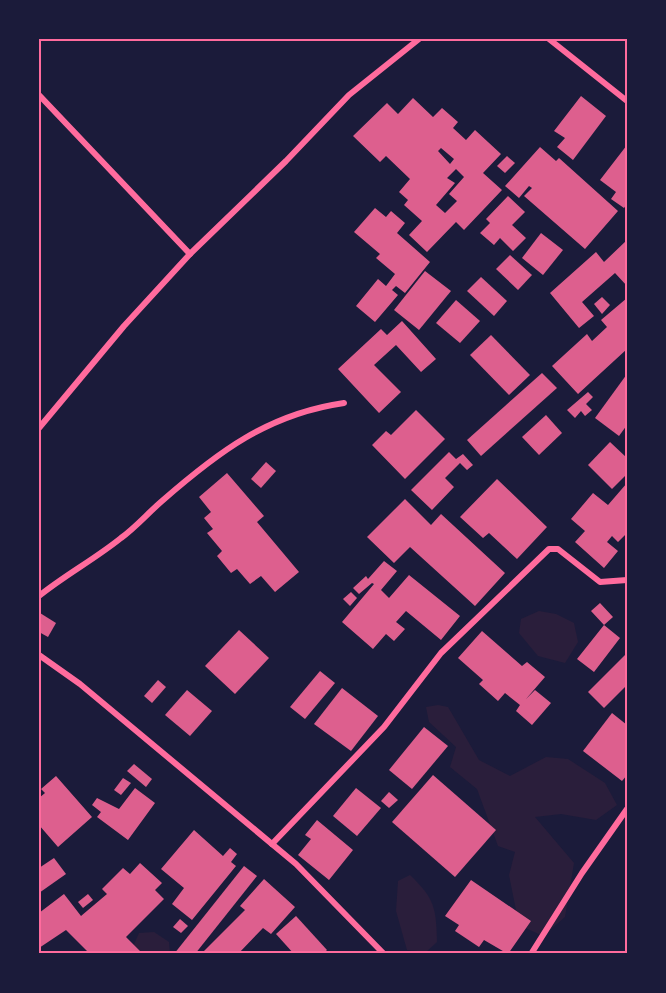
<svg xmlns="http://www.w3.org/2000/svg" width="666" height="993" font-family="'Alegreya Sans',sans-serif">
	<rect width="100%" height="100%" fill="#1b1b3a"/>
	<g fill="#2a1e3b">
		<polygon points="539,611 556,614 574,623 578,642 565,663 538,656 519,633 521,619"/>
		<polygon points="438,705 448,707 479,760 510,776 546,757 568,759 605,783 617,805 596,820 561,814 535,817 574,863 565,917 543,936 519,925 509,875 515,852 498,846 477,789 450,767 456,747 429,722 426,707"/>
		<path d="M410,875C435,899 436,908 437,942L426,952L407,950L396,911L398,881Z"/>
		<polygon points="154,932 169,942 170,954 135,954 132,949 139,933"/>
	</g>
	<g fill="#dd5f8e" fill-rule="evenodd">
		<polygon points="581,96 606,116 573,160 557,147 565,138 554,131"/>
		<path d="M413,98L433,117L442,108L458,122L453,128L466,140L475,130L501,154L483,173L502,190L464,230L456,222L427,252L409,235L422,221L404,205L408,200L399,192L410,179L386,156L380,162L353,136L387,103L398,114ZM441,148L454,159L450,164L438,151ZM456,169L464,177L449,194L457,201L445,213L436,205L455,183L447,178Z"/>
		<polygon points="627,145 627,204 624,208 611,199 616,192 600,180"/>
		<polygon points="540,147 556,161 559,158 618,211 585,249 524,196 532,188 529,186 519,198 505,186"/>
		<polygon points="507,156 515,163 505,173 497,166"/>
		<polygon points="508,196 525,212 512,225 526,238 513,251 500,238 494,245 480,233 490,223 486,219"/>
		<polygon points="375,208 386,217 391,211 405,223 397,233 430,262 405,293 396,286 392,290 398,295 375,322 356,306 378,279 386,286 395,274 376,258 380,254 354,232"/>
		<polygon points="541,233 563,250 543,275 522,258"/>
		<polygon points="627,240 627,286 615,273 582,302 594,316 579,328 550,293 596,252 604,262"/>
		<polygon points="510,255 532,275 518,290 496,269"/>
		<polygon points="425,271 451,291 419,330 394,310"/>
		<polygon points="481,277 507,301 494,316 467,291"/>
		<polygon points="602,297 610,305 602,314 594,304"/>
		<polygon points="627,298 627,349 578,394 552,366 587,334 592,341 607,327 601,320"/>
		<polygon points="456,300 480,321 460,343 436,323"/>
		<polygon points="402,321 436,359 421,372 396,345 374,365 401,392 379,413 338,369 381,329 387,335"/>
		<polygon points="491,335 530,375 509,395 470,355"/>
		<polygon points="542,373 557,388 481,456 467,440"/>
		<polygon points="627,374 627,425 619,436 595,418"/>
		<polygon points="588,392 593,397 586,404 592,410 585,416 581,411 575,418 567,410"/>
		<polygon points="416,410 445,439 405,479 372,445 386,431 391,435"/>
		<polygon points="546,415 562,433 539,455 522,437"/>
		<polygon points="610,442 627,458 627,474 612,489 588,465"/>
		<polygon points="449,452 456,459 463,454 473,465 467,470 460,463 445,478 454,487 432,510 411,490"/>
		<polygon points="266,462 276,471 261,488 251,479"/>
		<polygon points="227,473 264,516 257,522 299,572 275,592 261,576 250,584 237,569 231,573 217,556 222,551 207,533 213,529 204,518 211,512 199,497"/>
		<polygon points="497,479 547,527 517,559 489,533 483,538 460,517"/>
		<polygon points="627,483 627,533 618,542 612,536 607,542 618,551 604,568 575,542 585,531 571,519 593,493 608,505"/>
		<polygon points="405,499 431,525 441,514 505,573 475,606 410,547 394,563 367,537"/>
		<polygon points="384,561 397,571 381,590 389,598 409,575 460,616 441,640 406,611 396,622 405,629 394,641 386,634 373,649 342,622 374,584 372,583 359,594 353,588 366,576 368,579"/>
		<polygon points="351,592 357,598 350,606 343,599"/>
		<polygon points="600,603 613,617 604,625 620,638 594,672 577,659 604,625 591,611"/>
		<polygon points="40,613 56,623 48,637 39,632"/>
		<polygon points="239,630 269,658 235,694 205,666"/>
		<polygon points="482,631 522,666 527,662 545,677 526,699 535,690 551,703 532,725 516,711 520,705 505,693 498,701 479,684 483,680 458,658"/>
		<polygon points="627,653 627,685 604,708 588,692"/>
		<polygon points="320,671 335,683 305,719 290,707"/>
		<polygon points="158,680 166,687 152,703 144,696"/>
		<polygon points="342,688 378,716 351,751 314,724"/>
		<polygon points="187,690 212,711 190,736 165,715"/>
		<polygon points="612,713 627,725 627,775 622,781 583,751"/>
		<polygon points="424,727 448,746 412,789 389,770"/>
		<polygon points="134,764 152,779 146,787 127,771"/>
		<polygon points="433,775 496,830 455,877 392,822"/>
		<polygon points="56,776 92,817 58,847 39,825 39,798 45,793 41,789"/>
		<polygon points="123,778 131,783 121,795 114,790"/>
		<polygon points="135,788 155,803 128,840 97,817 101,812 92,805 97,798 119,809"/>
		<polygon points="356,788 381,808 357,836 333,816"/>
		<polygon points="389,792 398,800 389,808 381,801"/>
		<polygon points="317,820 353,850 329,880 298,855 311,839 305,835"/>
		<polygon points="194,830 223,856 230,848 237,854 231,862 236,866 192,920 172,904 184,888 161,869"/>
		<polygon points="54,858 66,874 39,893 39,868"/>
		<polygon points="140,863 162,883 155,890 164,899 126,937 140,951 136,954 83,954 87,951 66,930 39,948 39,913 64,894 81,916 107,894 102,889 123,868 130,874"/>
		<polygon points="244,866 257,876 195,954 174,954"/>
		<polygon points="264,879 295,907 271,934 263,928 238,954 201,954 245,910 240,906"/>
		<polygon points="471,880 531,921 508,954 484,940 479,947 455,931 459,925 445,916"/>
		<polygon points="88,894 93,900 83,908 78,902"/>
		<polygon points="296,916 327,950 323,954 294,954 276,934"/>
		<polygon points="180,919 188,926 181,933 173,927"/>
	</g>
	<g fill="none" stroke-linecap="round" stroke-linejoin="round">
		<g stroke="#ff6b9d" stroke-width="6">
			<polyline points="549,39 627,101"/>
			<polyline points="39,95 190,254"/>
			<polyline points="39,428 124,326 190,254 286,161 349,95 419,39"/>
			<path d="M39,596C65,575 95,559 121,538C136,527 148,513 162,501C218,452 268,414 344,403"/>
			<polyline points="39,655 80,684 296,864 384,954"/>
			<polyline points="272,844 384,727 441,653 549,549 558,549 600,582 627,580"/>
			<polyline points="531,954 582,873 627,809"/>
		</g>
	</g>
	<rect width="666" height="993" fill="none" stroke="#1b1b3a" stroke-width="81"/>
	<rect x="40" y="40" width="586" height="912" fill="none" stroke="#ff6b9d" stroke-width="2"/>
</svg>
